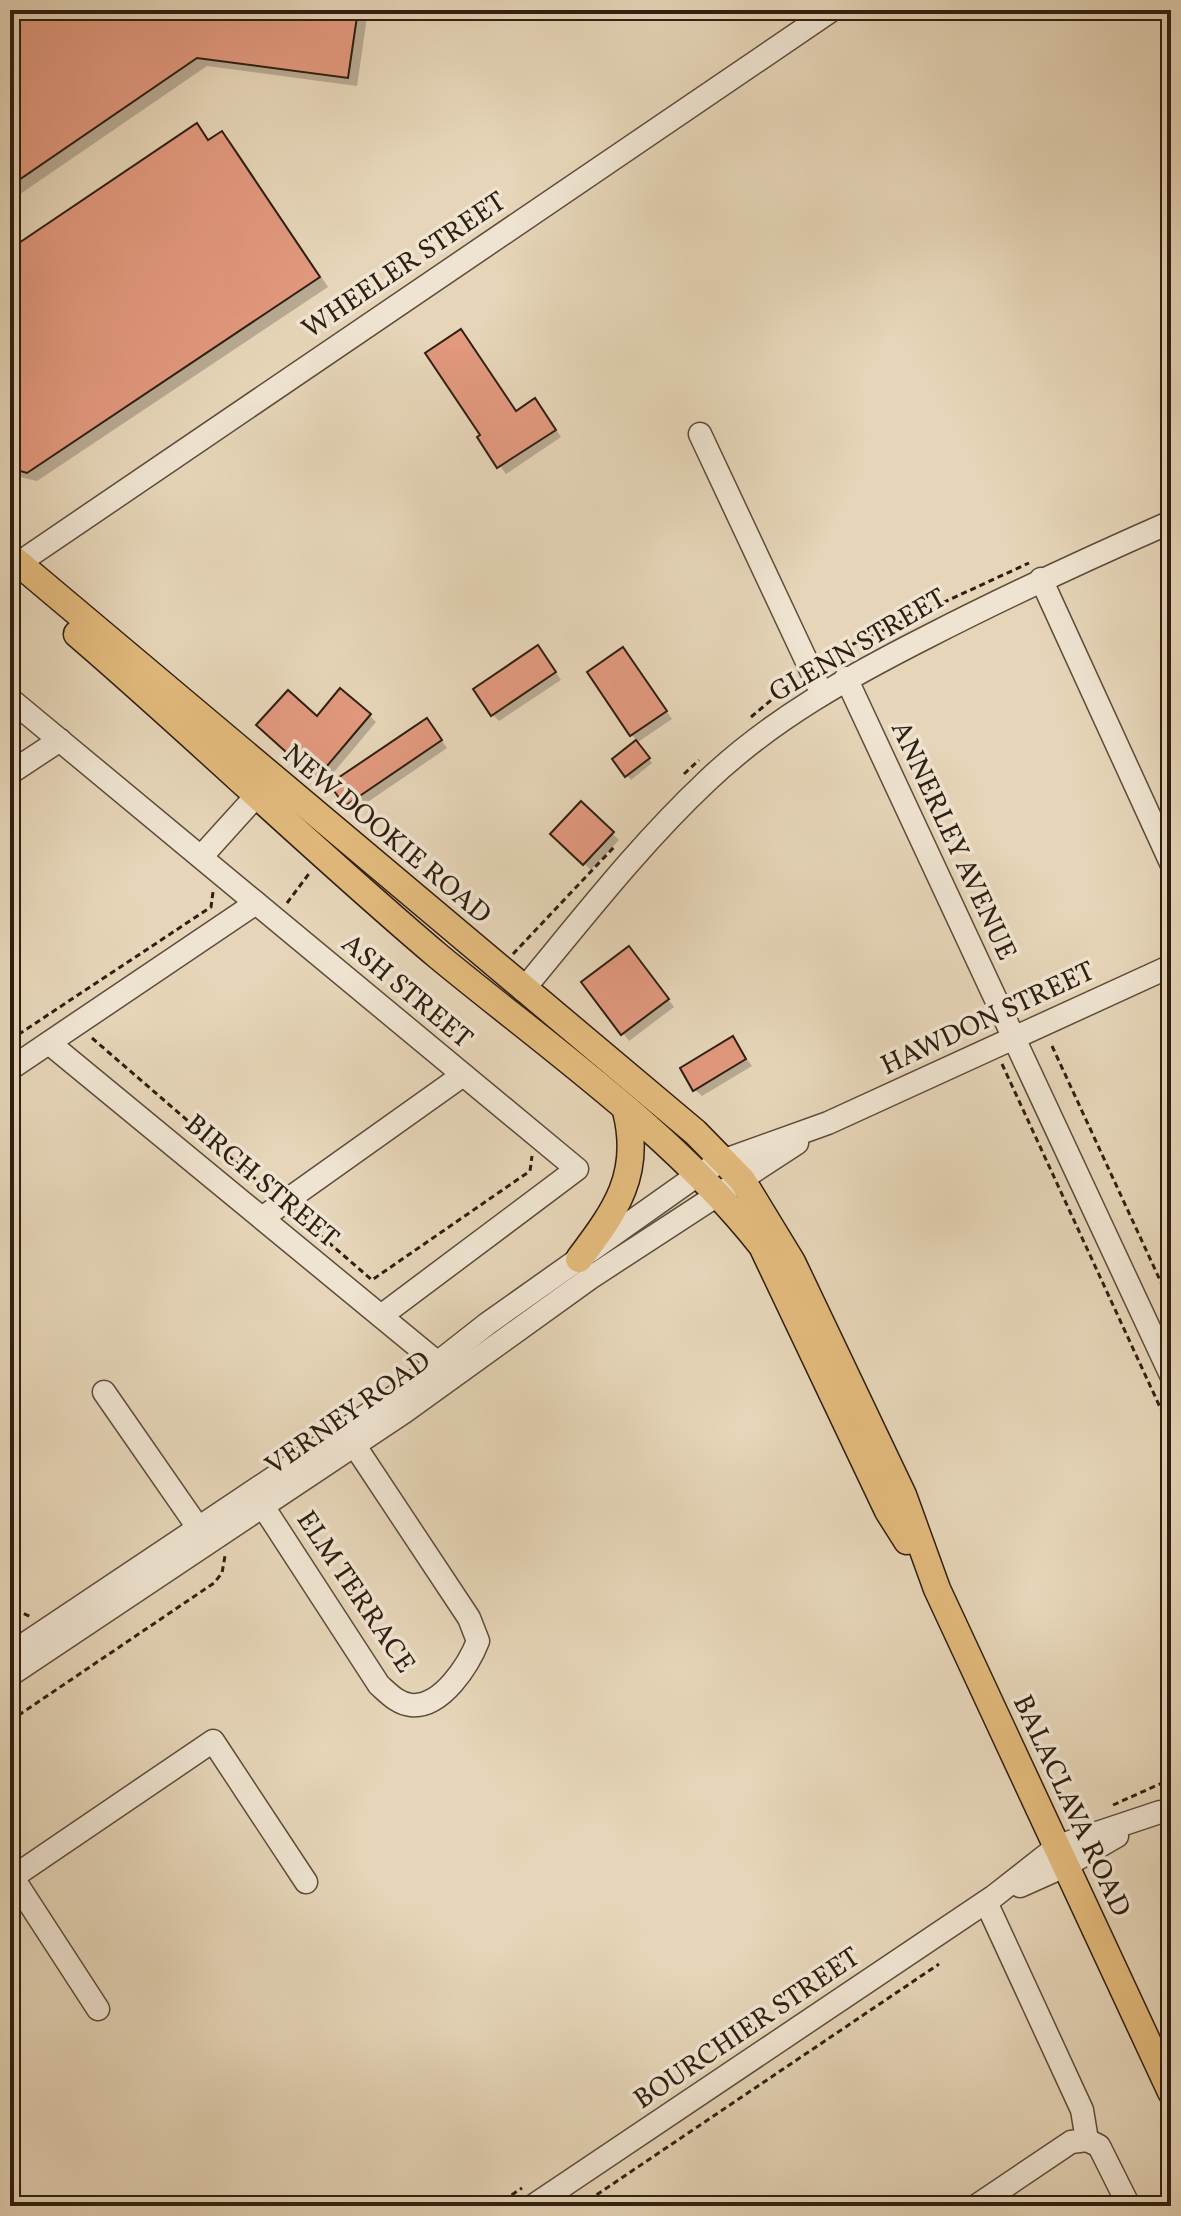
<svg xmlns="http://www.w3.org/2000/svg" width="1181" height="2216" font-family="Vollkorn,serif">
	<rect width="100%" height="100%" fill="#e6d5b8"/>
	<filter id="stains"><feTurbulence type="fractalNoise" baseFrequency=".0025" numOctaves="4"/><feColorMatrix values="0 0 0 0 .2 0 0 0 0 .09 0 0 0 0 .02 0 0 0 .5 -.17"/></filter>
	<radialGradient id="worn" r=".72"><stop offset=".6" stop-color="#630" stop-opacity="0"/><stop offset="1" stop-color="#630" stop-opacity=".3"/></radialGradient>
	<g fill="#0003">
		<polygon points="10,10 368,10 357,86 207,66 10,201"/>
		<polygon points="197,126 210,141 222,133 231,142 328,287 37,481 20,477 10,467 10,251"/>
		<polygon points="461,331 517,413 535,401 561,437 506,474 479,438 483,435"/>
		<polygon points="623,649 672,719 638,742 632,735"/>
		<polygon points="544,654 561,680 499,721 493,715"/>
		<polygon points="369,715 376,722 324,784 265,731 317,719"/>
		<polygon points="427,720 447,748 353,812 346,805"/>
		<polygon points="640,747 652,763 631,780 614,759"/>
		<polygon points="581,804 619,840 591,870 553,834"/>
		<polygon points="635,955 674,1007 629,1041 584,983"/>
		<polygon points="732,1039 752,1066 702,1096 695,1090"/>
	</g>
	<g fill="#e2997e" stroke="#2f1f10" stroke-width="2">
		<polygon points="10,10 358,10 348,78 197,58 10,186"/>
		<polygon points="197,123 208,140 222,131 320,277 27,473 10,468 10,249"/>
		<polygon points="461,329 516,411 535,398 556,430 497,468 477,437 480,435 425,353"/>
		<polygon points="538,645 556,672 491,716 473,689"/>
		<polygon points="623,647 667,711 630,736 587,672"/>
		<polygon points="340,688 371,714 316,779 256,725 288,690 317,716"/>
		<polygon points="427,718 442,740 345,806 329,784"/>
		<polygon points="636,740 650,758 625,777 612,759"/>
		<polygon points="581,801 614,832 583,865 550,834"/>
		<polygon points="629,946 669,999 621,1035 581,982"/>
		<polygon points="733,1036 746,1059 693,1091 680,1068"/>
	</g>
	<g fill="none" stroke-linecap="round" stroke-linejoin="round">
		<defs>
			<g id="minor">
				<polyline points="700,434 822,694"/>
				<polyline points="10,569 832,10"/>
				<polyline points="1041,579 1171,863"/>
				<polyline points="846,678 1171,1375"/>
				<polyline points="10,699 577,1169 381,1316"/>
				<polyline points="10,773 60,740"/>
				<polyline points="201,857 267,784"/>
				<path d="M523,990C582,919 639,845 707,781C772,719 850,676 929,636C1009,595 1089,558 1171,522"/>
				<polyline points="49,1043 439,1364"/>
				<polyline points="10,1069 256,903"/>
				<polyline points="262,1218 463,1075"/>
				<polyline points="104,1392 206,1539"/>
				<path d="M255,1494L379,1685C388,1693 398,1704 411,1705C442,1708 469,1664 478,1641L469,1618L347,1434"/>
				<polyline points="10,1654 394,1397 487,1324 696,1176 722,1161 828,1123 1171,966"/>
				<polyline points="10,1675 404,1412 590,1278 797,1143"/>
				<polyline points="13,1878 98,2009"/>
				<polyline points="10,1879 213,1741 306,1882"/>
				<polyline points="1020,1886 1067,1865 1117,1836"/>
				<polyline points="986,1902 1082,2110 1087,2140 1099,2146 1129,2206"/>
				<polyline points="533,2206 993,1897 1058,1846 1160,1812"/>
				<polyline points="976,2206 1071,2142 1087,2140"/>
			</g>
			<g id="major">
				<polyline points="10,556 695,1132 742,1180 792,1262 903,1495 937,1589 1171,2092"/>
				<path d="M77,634C199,739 315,852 438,956C548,1047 673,1133 762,1246L888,1511L907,1541"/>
				<path d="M579,1259C616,1210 642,1174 626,1111"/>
			</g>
		</defs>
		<use href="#minor" stroke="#5d4c3a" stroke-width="25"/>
		<use href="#major" stroke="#2f1f10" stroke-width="29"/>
		<g stroke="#2f1f10" stroke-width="3" stroke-dasharray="6 4" stroke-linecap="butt">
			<polyline points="825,657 1029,563"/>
			<polyline points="751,717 794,681"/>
			<polyline points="10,746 17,742 19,746"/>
			<polyline points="684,774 699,760"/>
			<polyline points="287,903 311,871"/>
			<polyline points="513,954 615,846"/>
			<polyline points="92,1038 268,1190"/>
			<polyline points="10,1040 211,907 213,892"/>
			<polyline points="1052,1046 1171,1304"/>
			<polyline points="1002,1064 1171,1431"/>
			<polyline points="298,1216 372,1280 530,1171 532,1156"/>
			<polyline points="10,1600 18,1611 31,1617"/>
			<polyline points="10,1721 214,1583 222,1573 225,1556"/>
			<polyline points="1113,1805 1171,1779"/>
			<polyline points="495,2206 522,2188"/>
			<polyline points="580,2206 939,1964"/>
			<polyline points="948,2206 958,2199"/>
		</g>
		<use href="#minor" stroke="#efe4d1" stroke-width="22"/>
		<use href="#major" stroke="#e3ba7c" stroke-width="26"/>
		<defs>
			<polyline id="rail" points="1112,10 1171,18"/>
		</defs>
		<use href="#rail" stroke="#2f1f10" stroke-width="8"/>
		<use href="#rail" stroke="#efe4d1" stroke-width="5" stroke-dasharray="15" stroke-linecap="butt"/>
	</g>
	<g text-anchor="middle" stroke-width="7" stroke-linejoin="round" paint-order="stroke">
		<g font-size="28" fill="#2f1f10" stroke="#efe4d1">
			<text transform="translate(403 264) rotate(-34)" y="10">WHEELER STREET</text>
			<text transform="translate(857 644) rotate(-30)" y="10">GLENN STREET</text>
			<text transform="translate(388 833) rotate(40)" y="10">NEW DOOKIE ROAD</text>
			<text transform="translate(955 840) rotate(65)" y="10">ANNERLEY AVENUE</text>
			<text transform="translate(408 990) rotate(40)" y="10">ASH STREET</text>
			<text transform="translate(987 1017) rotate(-25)" y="10">HAWDON STREET</text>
			<text transform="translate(263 1180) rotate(40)" y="10">BIRCH STREET</text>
			<text transform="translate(347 1412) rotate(-35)" y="10">VERNEY ROAD</text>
			<text transform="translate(357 1591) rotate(56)" y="10">ELM TERRACE</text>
			<text transform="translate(1073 1805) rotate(65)" y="10">BALACLAVA ROAD</text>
			<text transform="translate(746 2027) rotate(-34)" y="10">BOURCHIER STREET</text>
		</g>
	</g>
	<rect width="1181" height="2216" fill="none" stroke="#e6d5b8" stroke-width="40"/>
	<rect x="12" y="12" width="1157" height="2192" fill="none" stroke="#2f1f10" stroke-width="4"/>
	<rect x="20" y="20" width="1141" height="2176" fill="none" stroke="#2f1f10" stroke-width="2"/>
	<rect width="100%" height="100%" filter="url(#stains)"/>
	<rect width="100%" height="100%" fill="url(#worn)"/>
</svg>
